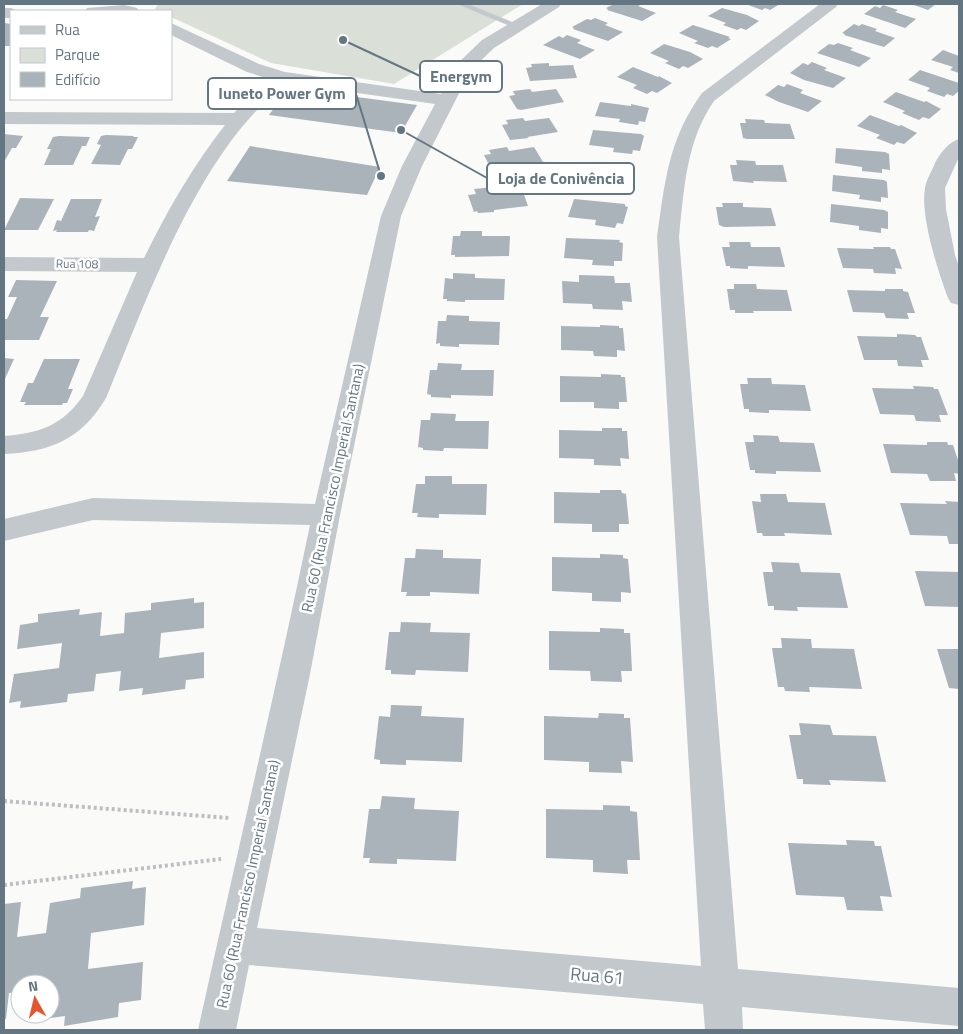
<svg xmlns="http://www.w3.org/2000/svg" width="963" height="1034" font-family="'Titillium Web',sans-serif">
	<rect width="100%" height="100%" fill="#fafaf8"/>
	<polygon fill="#dadfd7" points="158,4 523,4 394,84 271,63 171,17 171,11 160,11 155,9"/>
	<g fill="#aab3b9">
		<polygon points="614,4 642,4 638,6 656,13 642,21 607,10 608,9 606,8"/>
		<polygon points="750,4 780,4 770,10 765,8 762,10 748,5"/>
		<polygon points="911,4 936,4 928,10"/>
		<polygon points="883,5 898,10 895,12 916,19 905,28 864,14 875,6 880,8"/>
		<polygon points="722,8 747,15 759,21 746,30 741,28 737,30 723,25 726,23 708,16"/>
		<polygon points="595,18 608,23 605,25 623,32 608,41 573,29 574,28 572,27 587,19 591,20"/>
		<polygon points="5,23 11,24 11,46 4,46"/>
		<polygon points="854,24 859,26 862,24 877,29 875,31 895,38 884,47 844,35 845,34 842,33"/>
		<polygon points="693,25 730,37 728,38 731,39 717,48 712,46 708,48 694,43 698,41 679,33"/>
		<polygon points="567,35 581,40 577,43 595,50 580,59 543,45 559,36 563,38"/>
		<polygon points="838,43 853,48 850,50 871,58 859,67 817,53 829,44 834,45"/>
		<polygon points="664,44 690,52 703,59 688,68 683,66 679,69 665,63 669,61 650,53"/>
		<polygon points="943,50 959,56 959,73 950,70 953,67 931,60"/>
		<polygon points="812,62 827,68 824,70 846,78 833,88 804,80 790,73 803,63 808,65"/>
		<polygon points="549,63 549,66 573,65 577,78 530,81 526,68 532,67 531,64"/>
		<polygon points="633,67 658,77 659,76 672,83 657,93 652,91 647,94 633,88 637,85 617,77"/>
		<polygon points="920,70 959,83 959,91 953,96 947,94 944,97 927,91 930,88 908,80"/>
		<polygon points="787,84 803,90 800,93 822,101 808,112 779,102 765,95 778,85 784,87"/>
		<polygon points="289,88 417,105 401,133 269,115"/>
		<polygon points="530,89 532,92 556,89 564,102 521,110 517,109 509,96 515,95 513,91"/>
		<polygon points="896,92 924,102 926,101 941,109 929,119 923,117 919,120 902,113 905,111 883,102"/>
		<polygon points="600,102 631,106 631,104 649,108 645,122 639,121 638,125 619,122 620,119 595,116"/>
		<polygon points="870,115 899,126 901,125 917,133 904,144 897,142 894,145 876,138 880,135 857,126"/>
		<polygon points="523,118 525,121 549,118 558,132 527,137 529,138 510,140 502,125 508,124 506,120"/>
		<polygon points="745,119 764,120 765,123 790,124 795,139 747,139 743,138 740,123 746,123"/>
		<polygon points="593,130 641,134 644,136 640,151 633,150 632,154 613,152 614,148 589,145"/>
		<polygon points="4,134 23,136 16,148 12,148 4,162"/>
		<polygon points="106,135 134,136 133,137 138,137 132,149 128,149 120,165 91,164 101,145 97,144 101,136"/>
		<polygon points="59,136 90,137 86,146 82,146 73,165 44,165 51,149 47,149 53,137"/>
		<polygon points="250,146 380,167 367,195 227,181"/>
		<polygon points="507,147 509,151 534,147 543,162 497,172 492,171 484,155 491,154 489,150"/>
		<polygon points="836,148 885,152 889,154 890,170 882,169 882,173 862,171 862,167 835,163"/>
		<polygon points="736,160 755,161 756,165 783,165 787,182 753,181 754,183 733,181 730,165 737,165"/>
		<polygon points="580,162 629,166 629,168 632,168 628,184 621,183 620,188 600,185 601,181 575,178"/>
		<polygon points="833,175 884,180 887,182 888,198 881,197 881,202 859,199 860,195 832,191"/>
		<polygon points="494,187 495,192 522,189 528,206 494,210 494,212 478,213 477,211 474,212 468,195 476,194 474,189"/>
		<polygon points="20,198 54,199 38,230 4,230"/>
		<polygon points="71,199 102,199 95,217 100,216 94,231 89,230 88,232 56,232 57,230 53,231 57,220 61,221"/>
		<polygon points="574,199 625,204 625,206 628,207 623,224 617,223 615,228 595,225 596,220 568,217"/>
		<polygon points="722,203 743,203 743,207 771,208 776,226 724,227 719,225 716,207 723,207"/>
		<polygon points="831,204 884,210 888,212 888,229 881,228 881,233 859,230 859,226 830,222"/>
		<polygon points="461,231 482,231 482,236 510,236 509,256 455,257 455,255 451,255 453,236 460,236"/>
		<polygon points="566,238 620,240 619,242 623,243 622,261 614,261 614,266 592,265 593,260 564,258"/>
		<polygon points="729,242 750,242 751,247 780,247 785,267 748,266 748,269 730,268 730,266 726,266 722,247 730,247"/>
		<polygon points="873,247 890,247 891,249 895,249 902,269 895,268 896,274 874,273 873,269 843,268 837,248 874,249"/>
		<polygon points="453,273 475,274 475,278 505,279 504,300 465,300 465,302 447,301 447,299 443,299 445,278 453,279"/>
		<polygon points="579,275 614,276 615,283 630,283 632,302 622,301 623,310 593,309 592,304 563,303 562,281 579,282"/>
		<polygon points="16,280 57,281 40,317 49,317 39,340 4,340 4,319 7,319 17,297 8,297"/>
		<polygon points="734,284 756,284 757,289 787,290 792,311 753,311 754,313 735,313 735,310 730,310 727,289 734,289"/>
		<polygon points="885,289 903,289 903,291 908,292 915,313 907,313 909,319 886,318 884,313 853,312 847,290 885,291"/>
		<polygon points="447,315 469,316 469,321 500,322 499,345 459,344 459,347 440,346 440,343 436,344 438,321 446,321"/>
		<polygon points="600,325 619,326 619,328 623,328 625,351 617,350 617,357 594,356 593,351 561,350 561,326 600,327"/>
		<polygon points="897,334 915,335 917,337 921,337 929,360 921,360 923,367 898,366 897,360 864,360 857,336 897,337"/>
		<polygon points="4,358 14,359 4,381"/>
		<polygon points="44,359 80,359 68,389 73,389 67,403 63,403 62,405 24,405 26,402 20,402 28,383 33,383"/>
		<polygon points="438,363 462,364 461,370 494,370 493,396 451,395 451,398 431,397 431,395 427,394 430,370 437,370"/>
		<polygon points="601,374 621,375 621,377 625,377 627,402 619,402 619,409 594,408 594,402 560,402 560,376 601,377"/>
		<polygon points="747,378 771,378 772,384 805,385 811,411 769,410 769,413 749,412 749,409 744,409 740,384 748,384"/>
		<polygon points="913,386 933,387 934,389 938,389 948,415 939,415 941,422 916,421 914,415 880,414 872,388 914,389"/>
		<polygon points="431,413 456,414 455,421 489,421 488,449 444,448 443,451 423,450 423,448 418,447 421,420 430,420"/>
		<polygon points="602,428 622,428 622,431 627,431 629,459 620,458 621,466 594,465 594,459 559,458 559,430 602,431"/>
		<polygon points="753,435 778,436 780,442 814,443 821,472 776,471 776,474 755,473 755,470 750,470 745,442 754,442"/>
		<polygon points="927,442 947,442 948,445 953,445 959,463 959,474 954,473 956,481 930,481 927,474 891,473 883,444 927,445"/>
		<polygon points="425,476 452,476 452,484 487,484 486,515 439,514 439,518 417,517 418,513 412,513 416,484 425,484"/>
		<polygon points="600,490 621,490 622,493 626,494 629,524 619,524 619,532 592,532 592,524 554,523 554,492 600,493"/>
		<polygon points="760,494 786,494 788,502 825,503 832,535 784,533 785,536 763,536 762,533 757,533 752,501 761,502"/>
		<polygon points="945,501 959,502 959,544 949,544 947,536 910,535 900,503 947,504"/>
		<polygon points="416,549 443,550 443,558 481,559 479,594 430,592 430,596 406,596 407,592 401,592 405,558 415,558"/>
		<polygon points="600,554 623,555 623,558 628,559 631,593 621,592 621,602 592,601 592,593 552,591 552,557 600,558"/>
		<polygon points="771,562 799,563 801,572 840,573 848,608 797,607 798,611 774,610 774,606 768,606 763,572 773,572"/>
		<polygon points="915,571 959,572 959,607 925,606"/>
		<polygon points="194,598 194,603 204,602 204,628 161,633 159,658 204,652 204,678 186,680 185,689 142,695 143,688 119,691 121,671 96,674 94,691 68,694 67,702 20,708 21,701 9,703 14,674 59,668 62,643 17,649 20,625 38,622 38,614 80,609 79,615 102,612 100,636 124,633 125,613 151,610 151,603"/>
		<polygon points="401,622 431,623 430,632 470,633 468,672 416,670 415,675 391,674 391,670 385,670 389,632 400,632"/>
		<polygon points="600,628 624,629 624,633 630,633 632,671 621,671 622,682 591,681 590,671 549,670 549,631 600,632"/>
		<polygon points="781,638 811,639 812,648 854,649 862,689 809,687 810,692 785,691 784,687 778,687 772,648 782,648"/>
		<polygon points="937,649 959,649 959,689 949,688"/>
		<polygon points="391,705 422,706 421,716 464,718 462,762 406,760 406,765 380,764 380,760 374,759 379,716 390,717"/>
		<polygon points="599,713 624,714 624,718 630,718 633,762 621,761 622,773 589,772 589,762 544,760 544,716 598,718"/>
		<polygon points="799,723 830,725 833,735 876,736 886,782 829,780 831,785 803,784 803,779 797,779 789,735 801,735"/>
		<polygon points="382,796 415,798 414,809 459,811 456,861 397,859 397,864 369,863 370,858 363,858 369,809 380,809"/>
		<polygon points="603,805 630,806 630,811 637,812 640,860 627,860 628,874 593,872 593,860 546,858 546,809 603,810"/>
		<polygon points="846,840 874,841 875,846 881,846 892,897 880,896 883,911 847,910 844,897 796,895 788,843 847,845"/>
		<polygon points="133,881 132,889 146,887 144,925 91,933 88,969 143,962 141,1000 119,1003 118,1017 64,1026 65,1016 36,1020 36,1014 50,1014 50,984 20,984 20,992 9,993 6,1019 4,1019 4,904 21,902 17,937 46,933 50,903 80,898 81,888"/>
	</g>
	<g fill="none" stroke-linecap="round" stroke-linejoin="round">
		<g stroke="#bbbfc2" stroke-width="4" stroke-dasharray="3 3" stroke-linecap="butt">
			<polyline points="4,801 230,818"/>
			<polyline points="4,885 221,859"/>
		</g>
		<polygon fill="#c3c8cc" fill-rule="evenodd" points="457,4 468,4 522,26 515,28"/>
		<g fill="#c3c8cc" fill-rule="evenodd">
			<path d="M542,4H561L559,7L494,48L471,70L422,166L401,216L340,515L310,674L257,928L701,966L657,237C665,182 668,140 702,93L820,4H838L836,7L714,101C686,141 684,190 679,237L738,969L959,988V1026L742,1007L743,1030H705L703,1004L249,965L236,1030H198C235,862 275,694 310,525L93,520L4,541V519L93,498L315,504L381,216L402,166L435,104L287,83C199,149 147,299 106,398C82,439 50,452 4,454V436C39,433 62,426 83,396L137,272L4,271V257L144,258C167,211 193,166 225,125L4,124V112L234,113L251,95L269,79L247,72L171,35V23L259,64L285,72L441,94L457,64L482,40Z"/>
			<polygon points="124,5 137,8 139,11 85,11 87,8"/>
			<polygon points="4,8 11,8 18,11 11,11 11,18 4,18"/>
			<path d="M959,139V157L945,188L946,209L955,255L959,267V305L951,303L948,298C938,271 920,216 925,188C926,180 932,171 935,163C940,153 949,142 959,139Z"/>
		</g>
	</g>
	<g text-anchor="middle" stroke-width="5" stroke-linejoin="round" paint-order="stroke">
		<g font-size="12" fill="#657683" stroke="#fff">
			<text transform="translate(77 264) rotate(1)" y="4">Rua 108</text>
		</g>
		<g font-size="15" fill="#657683" stroke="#fff">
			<text transform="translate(333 488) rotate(-78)" y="5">Rua 60 (Rua Francisco Imperial Santana)</text>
			<text transform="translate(248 884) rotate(-78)" y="5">Rua 60 (Rua Francisco Imperial Santana)</text>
		</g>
		<g font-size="18" fill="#657683" stroke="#fff">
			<text transform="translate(597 976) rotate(5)" y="6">Rua 61</text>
		</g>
	</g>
	<path fill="none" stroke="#657683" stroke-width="2" d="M343 40L420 76M381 176L356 94M401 130L487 178"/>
	<g fill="#657683" stroke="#fff" stroke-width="2">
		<circle cx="343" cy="40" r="5"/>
		<circle cx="381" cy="176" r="5"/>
		<circle cx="401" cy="130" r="5"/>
	</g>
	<g fill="#fff" stroke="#657683" stroke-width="2">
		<rect x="420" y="61" width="82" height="31" rx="5"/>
		<rect x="208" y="78" width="148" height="31" rx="5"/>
		<rect x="487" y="163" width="147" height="31" rx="5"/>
	</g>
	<g font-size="16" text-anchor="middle" font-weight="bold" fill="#657683">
		<text x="461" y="82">Energym</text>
		<text x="282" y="99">Iuneto Power Gym</text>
		<text x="561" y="184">Loja de Conivência</text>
	</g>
	<rect width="963" height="1034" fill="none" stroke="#657683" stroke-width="10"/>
	<rect x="10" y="10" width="162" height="90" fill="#ffffff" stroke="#c1c8cd"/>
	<rect x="20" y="26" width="25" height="8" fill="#c3c8cc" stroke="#c1c8cd"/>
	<text x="55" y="35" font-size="15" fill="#657683">Rua</text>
	<rect x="20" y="48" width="25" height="15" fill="#dadfd7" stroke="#c1c8cd"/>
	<text x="55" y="60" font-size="15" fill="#657683">Parque</text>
	<rect x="20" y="72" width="25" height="15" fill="#aab3b9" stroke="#c1c8cd"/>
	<text x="55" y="85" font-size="15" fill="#657683">Edifício</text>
	<g transform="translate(35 999) rotate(352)"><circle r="24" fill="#ffffff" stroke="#c1c8cd"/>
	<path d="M0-4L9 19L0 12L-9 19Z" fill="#e4572e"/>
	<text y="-8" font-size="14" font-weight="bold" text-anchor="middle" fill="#657683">N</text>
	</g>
</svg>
